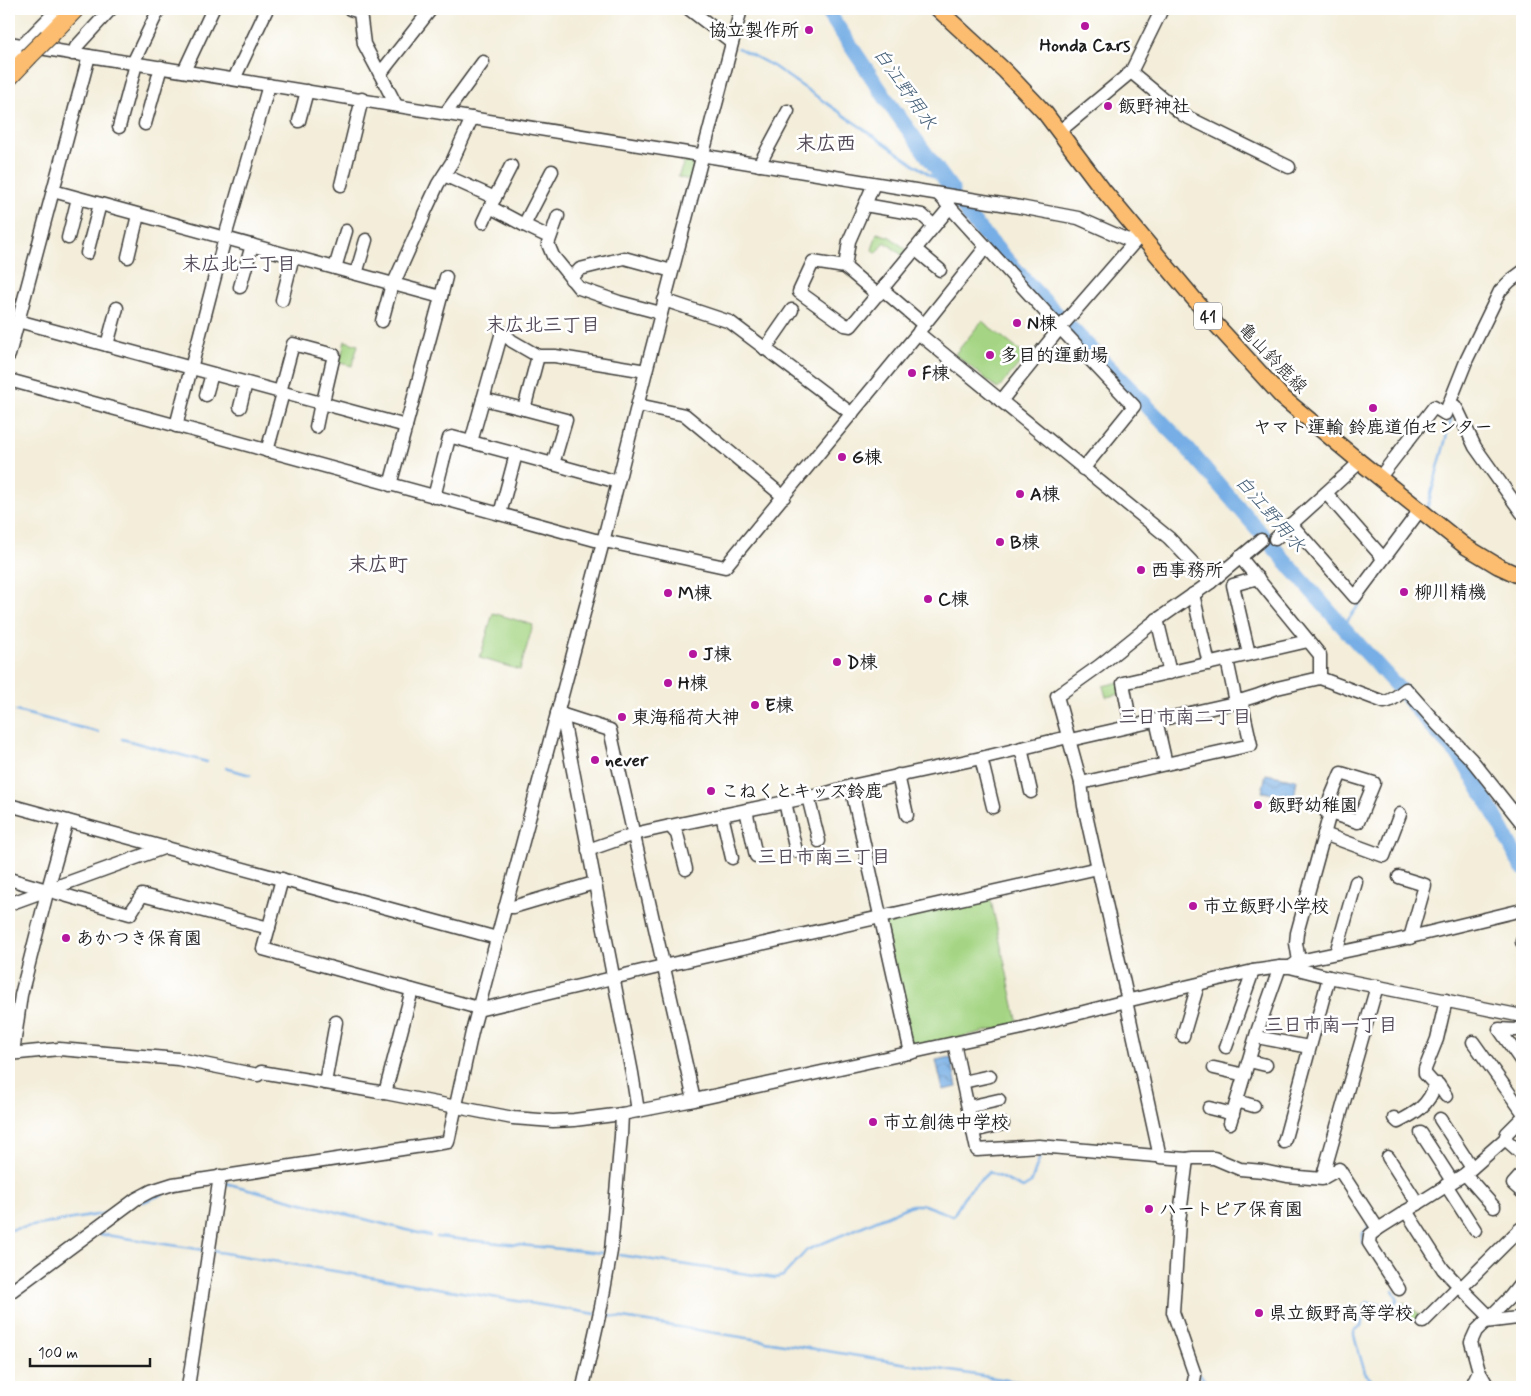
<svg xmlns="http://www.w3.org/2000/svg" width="1531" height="1396" font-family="Mynerve,'Klee One',sans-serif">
	<defs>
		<pattern id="water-waves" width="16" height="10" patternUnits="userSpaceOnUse" patternTransform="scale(1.25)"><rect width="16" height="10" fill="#76aee5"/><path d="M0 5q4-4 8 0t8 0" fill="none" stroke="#608db9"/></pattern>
	</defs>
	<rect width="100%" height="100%" fill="#fff"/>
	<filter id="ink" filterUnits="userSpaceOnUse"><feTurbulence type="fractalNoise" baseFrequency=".02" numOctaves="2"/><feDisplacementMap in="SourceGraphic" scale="10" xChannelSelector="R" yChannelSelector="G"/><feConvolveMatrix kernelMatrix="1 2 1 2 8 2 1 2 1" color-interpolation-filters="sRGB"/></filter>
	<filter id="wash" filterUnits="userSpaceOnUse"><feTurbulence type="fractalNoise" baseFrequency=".0096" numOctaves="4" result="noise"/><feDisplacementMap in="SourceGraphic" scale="20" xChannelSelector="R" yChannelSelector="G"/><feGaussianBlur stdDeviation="1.12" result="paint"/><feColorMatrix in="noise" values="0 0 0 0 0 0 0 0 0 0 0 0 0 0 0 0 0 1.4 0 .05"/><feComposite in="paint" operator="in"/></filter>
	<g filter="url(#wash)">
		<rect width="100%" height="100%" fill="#f3edd9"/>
		<g fill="#a5d584" stroke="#607850">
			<polygon points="686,157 696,161 692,181 678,177"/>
			<polygon points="877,233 890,237 907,250 903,256 885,242 877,253 872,250"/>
			<polygon points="982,321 1026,356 998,389 955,354"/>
			<polygon points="345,341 358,345 352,366 336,362 337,357 341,358"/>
			<polygon points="493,613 533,625 520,670 480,658"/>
			<polygon points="1119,682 1121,694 1106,697 1103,686"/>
			<polygon points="990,896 1018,1024 912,1048 883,919"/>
			<polygon points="1404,1302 1422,1316 1418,1322 1393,1312"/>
		</g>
		<g fill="url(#water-waves)" stroke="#496580">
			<polygon points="1266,774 1297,780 1294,798 1262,792"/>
			<polygon points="951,1057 957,1087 943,1090 936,1060"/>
		</g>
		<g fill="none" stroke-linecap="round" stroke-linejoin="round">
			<g stroke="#76aee5" stroke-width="2.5">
				<polyline points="680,9 686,13"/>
				<polyline points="738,48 773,66 953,191"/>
				<polyline points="1427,509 1453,412"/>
				<polyline points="1343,627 1399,549"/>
				<polyline points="16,711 98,732"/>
				<polyline points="122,739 207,762"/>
				<polyline points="226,768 250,775"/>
				<polyline points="225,1183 430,1236"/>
				<polyline points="143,1202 163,1194"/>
				<polyline points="9,1230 108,1213"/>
				<polyline points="99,1234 204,1250"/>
				<polyline points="437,1237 603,1253"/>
				<polyline points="1363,1243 1362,1240 1363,1233 1368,1229 1368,1225"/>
				<polyline points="212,1251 596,1314"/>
				<polyline points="619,1255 775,1278 783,1276 807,1250 912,1205 924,1205 953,1216 966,1194 989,1172 1023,1188 1031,1183 1042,1151 1043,1151"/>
				<polyline points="604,1315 1051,1387"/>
				<polyline points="1200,1374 1209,1387"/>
				<polyline points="1378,1387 1365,1373 1354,1335 1354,1330 1361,1326 1365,1305 1368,1302 1389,1307 1398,1300 1393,1290"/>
			</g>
			<g stroke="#76aee5" stroke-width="15">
				<polyline points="826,9 889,103 953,191"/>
				<polyline points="962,205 970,218 1033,289 1179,439 1343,627 1411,702 1428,723 1461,758 1491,808 1522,868"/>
			</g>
		</g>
	</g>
	<g filter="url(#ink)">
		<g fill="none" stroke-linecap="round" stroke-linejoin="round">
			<defs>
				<g id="minor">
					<polyline points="350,9 360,12 364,44 380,74"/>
					<polyline points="689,9 732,42"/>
					<polyline points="9,43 1020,207 1078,218 1128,240 1140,235"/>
					<polyline points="73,54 76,47 111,9"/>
					<polyline points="9,59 58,9"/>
					<polyline points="133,63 159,9"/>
					<polyline points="184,71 213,9"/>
					<polyline points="1131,72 1183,115 1289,167"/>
					<polyline points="234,79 267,9"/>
					<polyline points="396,105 380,74 431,9"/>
					<polyline points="445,114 483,62"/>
					<polyline points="299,121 307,91"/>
					<polyline points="145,124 161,67"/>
					<polyline points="119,127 136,64"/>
					<polyline points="1060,131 1131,72 1162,9"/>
					<polyline points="759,165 788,111"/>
					<polyline points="444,175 495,198"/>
					<polyline points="341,185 362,99"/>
					<polyline points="53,191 441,297 390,485"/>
					<polyline points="939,195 1060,328 1134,406 1083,469"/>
					<polyline points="491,205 511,166"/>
					<polyline points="865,205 922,215 934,226"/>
					<polyline points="558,216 548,244 553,256 579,288 619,302 661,313"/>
					<polyline points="483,222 490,207 524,225"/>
					<polyline points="549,237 524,225 552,171"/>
					<polyline points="68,238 78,198"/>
					<polyline points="915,249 940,270"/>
					<polyline points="87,253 100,204"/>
					<polyline points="128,257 138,215"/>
					<polyline points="845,267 849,241 874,184"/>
					<polyline points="335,268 346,231"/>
					<polyline points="356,274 366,240"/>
					<polyline points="571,279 580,269 624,258 672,271"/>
					<polyline points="393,285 423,218 424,214 438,184 452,162 472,118"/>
					<polyline points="240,287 252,245"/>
					<polyline points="882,289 950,207"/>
					<polyline points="878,295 845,267 813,262 799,292 845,325 851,326 882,289 924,325"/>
					<polyline points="441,297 446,277"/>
					<polyline points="282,300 293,256"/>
					<polyline points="664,300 730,322 852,414"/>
					<polyline points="18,321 406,426"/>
					<polyline points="382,321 392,284"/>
					<polyline points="919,331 986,247"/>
					<polyline points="107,345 117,308"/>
					<polyline points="765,349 792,310"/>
					<polyline points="9,355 89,56"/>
					<polyline points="538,356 524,409 566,420 553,464 471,442 502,332 512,341 538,356 555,356 646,371"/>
					<polyline points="9,380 595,540 609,542 725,567 918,333 1169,538 1211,582"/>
					<polyline points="280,392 293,344 334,355 323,402"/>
					<polyline points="206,395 212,374"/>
					<polyline points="483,399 524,409"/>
					<polyline points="1001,401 1060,328 1139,237"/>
					<polyline points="1451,404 1455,406 1458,411 1475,447 1522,513"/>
					<polyline points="638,405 685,415 784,497"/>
					<polyline points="240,407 246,383"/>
					<polyline points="176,426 227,230 269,85"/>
					<polyline points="316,427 321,403"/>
					<polyline points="267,451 283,393"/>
					<polyline points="553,464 618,482"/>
					<polyline points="1380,477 1434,407 1445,414 1467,359 1500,291 1510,281 1522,272"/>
					<polyline points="1326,493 1383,558"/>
					<polyline points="434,497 449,438 452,437 471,442"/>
					<polyline points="500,514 516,454"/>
					<polyline points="1291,524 1355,597 1420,510"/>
					<polyline points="1275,539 1360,462"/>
					<polyline points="1193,594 1209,664"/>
					<polyline points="1157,619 1170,673"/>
					<polyline points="1249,654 1233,585 1258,578"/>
					<polyline points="1227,660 1236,702"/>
					<path d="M1320,678L1384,702C1393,701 1399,694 1406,689L1437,724L1471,759L1522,823"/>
					<polyline points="557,713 610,730 694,1100"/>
					<polyline points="562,714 632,1073 638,1111"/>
					<polyline points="1156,720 1166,764"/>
					<polyline points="1131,725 1123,683 1308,641"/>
					<polyline points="1070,740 1230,704 1256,696 1277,688 1320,678 1320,655 1240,557"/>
					<polyline points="1021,748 1031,792"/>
					<polyline points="981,758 993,807"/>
					<polyline points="898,775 907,815"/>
					<polyline points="1081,783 1251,745 1241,700"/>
					<polyline points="851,786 911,1053"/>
					<polyline points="808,797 819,841"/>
					<polyline points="785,802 796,851"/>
					<polyline points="9,805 497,938"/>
					<polyline points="746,810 756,856"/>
					<polyline points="722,815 732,858"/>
					<polyline points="670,826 677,834 686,869"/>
					<polyline points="1324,834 1384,856 1400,814"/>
					<polyline points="588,850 634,834 679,824 824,794 851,786 981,758 1068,737"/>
					<polyline points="1399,877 1425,885 1410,938"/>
					<polyline points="9,879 130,914 142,895 269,928"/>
					<polyline points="282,879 263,949 482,1009 663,966 1098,868"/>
					<polyline points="9,904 166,847"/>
					<polyline points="505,907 513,907 594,883"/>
					<polyline points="1522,941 1522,942"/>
					<polyline points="1336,953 1356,882"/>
					<polyline points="1299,961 1296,943 1297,933 1330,813 1358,822 1374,783 1341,773 1325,811 1330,813"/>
					<polyline points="1292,966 1299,961 1394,941 1522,910"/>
					<polyline points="1126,1001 1160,1157 1187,1159 1193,1158 1214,1158 1240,1169 1263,1171 1287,1176 1322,1179 1377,986"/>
					<polyline points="1128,1001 1084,806 1081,783 1057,696 1099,666 1150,625 1211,582 1261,540"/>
					<polyline points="1522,1026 1516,1030 1499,1029 1522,1062"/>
					<polyline points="1183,1036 1198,985"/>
					<polyline points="1257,1037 1309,1047"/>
					<polyline points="1473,1042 1522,1111"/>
					<polyline points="954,1043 977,1150 1039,1146 1156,1156 1160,1155"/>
					<polyline points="1226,1047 1253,971"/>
					<polyline points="13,1053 21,995 49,885 67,821"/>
					<polyline points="9,1054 59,1049 178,1059 258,1075 261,1072 385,1093 513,1118 553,1121 574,1120 622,1114 694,1100 1018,1029 1126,1001 1253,971 1280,967 1290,967 1329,977 1522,1016"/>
					<polyline points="1249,1061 1266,1065"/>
					<polyline points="1214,1068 1245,1075"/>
					<polyline points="963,1082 990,1076"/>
					<polyline points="325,1083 336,1022"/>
					<polyline points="1435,1085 1438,1084 1446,1096"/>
					<polyline points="385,1093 412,990"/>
					<polyline points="1237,1101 1254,1106"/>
					<polyline points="968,1107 999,1100"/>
					<polyline points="1209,1108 1233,1114"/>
					<path d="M1394,1118L1398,1122C1416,1113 1429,1105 1435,1085L1425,1074V1069L1437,1039L1446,1000"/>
					<polyline points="1440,1119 1472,1168 1466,1173"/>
					<polyline points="1230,1123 1258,1029 1280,967"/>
					<polyline points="973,1131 1003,1124"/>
					<polyline points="1421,1133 1452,1181"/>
					<polyline points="1505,1139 1522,1154"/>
					<polyline points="1284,1142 1329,977"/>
					<polyline points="1388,1157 1418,1204"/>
					<polyline points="1187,1159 1179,1222 1173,1312 1195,1375 1193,1387"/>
					<polyline points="1472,1168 1505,1139 1507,1133 1522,1118"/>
					<polyline points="1522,1174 1513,1184 1522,1192"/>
					<polyline points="1323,1178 1339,1169 1378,1229 1370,1235 1369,1243 1399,1289"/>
					<polyline points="1446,1185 1475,1230"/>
					<polyline points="1406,1211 1443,1269 1459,1286 1423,1322"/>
					<polyline points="1378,1229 1465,1174 1494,1207"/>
					<polyline points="1459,1286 1490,1317 1510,1297 1522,1282"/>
					<polyline points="1461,1288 1520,1229"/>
					<polyline points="9,1293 136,1199 151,1191 173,1184 448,1142 472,1032 603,542 646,371 741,9"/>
					<polyline points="1485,1322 1517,1318"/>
					<polyline points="188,1387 220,1176"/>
					<polyline points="583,1387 601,1307 611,1251 621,1136 622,1114"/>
					<polyline points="1474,1387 1474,1381 1479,1371"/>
					<polyline points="1488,1387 1479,1371 1471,1342 1476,1331 1490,1317"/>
				</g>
				<polyline id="major" points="938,9 1005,71 1045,113 1103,190 1210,318 1282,397 1360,462 1465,546 1498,566 1522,577"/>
				<g id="highway">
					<polyline points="48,37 75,9"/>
					<polyline points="9,77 28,57"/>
				</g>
			</defs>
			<use href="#minor" stroke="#3c3b38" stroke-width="15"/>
			<use href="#major" stroke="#3c3b38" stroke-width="18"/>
			<use href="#highway" stroke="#3c3b38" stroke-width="20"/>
			<use href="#minor" stroke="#fff" stroke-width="12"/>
			<use href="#major" stroke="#fcbd6f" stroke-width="15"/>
			<use href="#highway" stroke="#fcbd6f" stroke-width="18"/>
			<defs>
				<polyline id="highway-bridge" points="28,57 48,37"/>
			</defs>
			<use href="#highway-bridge" stroke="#3c3b38" stroke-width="20" stroke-linecap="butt"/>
			<use href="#highway-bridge" stroke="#fcbd6f" stroke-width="18"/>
		</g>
	</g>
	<g fill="#b5179e" stroke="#fff" stroke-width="2">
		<circle cx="1085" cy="26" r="5"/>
		<circle cx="809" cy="30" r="5"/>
		<circle cx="1108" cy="106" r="5"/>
		<circle cx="1017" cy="323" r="5"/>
		<circle cx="990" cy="355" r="5"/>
		<circle cx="912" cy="373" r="5"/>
		<circle cx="1373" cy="408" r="5"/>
		<circle cx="842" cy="457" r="5"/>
		<circle cx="1020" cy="494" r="5"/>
		<circle cx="1000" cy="542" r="5"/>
		<circle cx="1141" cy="570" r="5"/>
		<circle cx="1404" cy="592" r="5"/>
		<circle cx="668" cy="593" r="5"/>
		<circle cx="928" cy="599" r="5"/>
		<circle cx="693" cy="654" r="5"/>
		<circle cx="837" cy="662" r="5"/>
		<circle cx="668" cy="683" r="5"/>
		<circle cx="755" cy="705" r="5"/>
		<circle cx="622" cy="717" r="5"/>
		<circle cx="595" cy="760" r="5"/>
		<circle cx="711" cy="791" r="5"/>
		<circle cx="1258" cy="805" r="5"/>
		<circle cx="1193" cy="906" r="5"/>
		<circle cx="66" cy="938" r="5"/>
		<circle cx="873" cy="1122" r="5"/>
		<circle cx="1149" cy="1209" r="5"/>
		<circle cx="1259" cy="1313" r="5"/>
	</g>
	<g text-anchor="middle" stroke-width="5" stroke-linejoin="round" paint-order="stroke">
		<rect fill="#fff" stroke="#606060" stroke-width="1" x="1194" y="302.5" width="28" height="27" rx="4"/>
		<g font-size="16" font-weight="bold" fill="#1c1c1c">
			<text x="1208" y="322">41</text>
		</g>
		<g font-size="18" font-weight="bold" fill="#1c1c1c" stroke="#fff" text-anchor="start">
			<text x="799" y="36" text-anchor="end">協立製作所</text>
			<text x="1085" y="51" text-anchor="middle">Honda Cars</text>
			<text x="1118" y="112">飯野神社</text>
			<text x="1027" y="329">N棟</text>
			<text x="1000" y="361">多目的運動場</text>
			<text x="922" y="379">F棟</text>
			<text x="1373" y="433" text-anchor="middle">ヤマト運輸 鈴鹿道伯センター</text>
			<text x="852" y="463">G棟</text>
			<text x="1030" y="500">A棟</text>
			<text x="1010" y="548">B棟</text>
			<text x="1151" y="576">西事務所</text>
			<text x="1414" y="598">柳川精機</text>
			<text x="678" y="599">M棟</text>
			<text x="938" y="605">C棟</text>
			<text x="703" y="660">J棟</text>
			<text x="847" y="668">D棟</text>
			<text x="678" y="689">H棟</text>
			<text x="765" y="711">E棟</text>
			<text x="632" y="723">東海稲荷大神</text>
			<text x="605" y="766">never</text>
			<text x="721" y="797">こねくとキッズ鈴鹿</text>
			<text x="1268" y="811">飯野幼稚園</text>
			<text x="1203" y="912">市立飯野小学校</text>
			<text x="76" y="944">あかつき保育園</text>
			<text x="883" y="1128">市立創徳中学校</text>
			<text x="1159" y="1215">ハートピア保育園</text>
			<text x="1269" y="1319">県立飯野高等学校</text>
		</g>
		<g font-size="18" fill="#1c1c1c" stroke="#fff">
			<text transform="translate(1273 358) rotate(46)" y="6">亀山鈴鹿線</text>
		</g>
		<g font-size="19" font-style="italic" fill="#445e76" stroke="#fff">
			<text transform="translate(906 88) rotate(55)" y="7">白江野用水</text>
			<text transform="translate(1271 513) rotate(49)" y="7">白江野用水</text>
		</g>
		<g font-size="19" font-weight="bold" fill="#524957" stroke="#fff">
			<text x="239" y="270">末広北二丁目</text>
			<text x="543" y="331">末広北三丁目</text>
			<text x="1185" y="723">三日市南二丁目</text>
			<text x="824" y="863">三日市南三丁目</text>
			<text x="1331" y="1031">三日市南一丁目</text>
		</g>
		<g font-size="20" font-weight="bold" fill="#524957" stroke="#fff">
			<text x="826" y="150">末広西</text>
			<text x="378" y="571">末広町</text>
		</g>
	</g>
	<rect width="1531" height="1396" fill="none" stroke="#fff" stroke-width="30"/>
	<path d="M30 1358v8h120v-8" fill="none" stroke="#1c1c1c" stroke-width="2.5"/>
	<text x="38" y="1358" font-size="15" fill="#1c1c1c" stroke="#ffffff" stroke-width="4" paint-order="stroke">100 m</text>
</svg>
